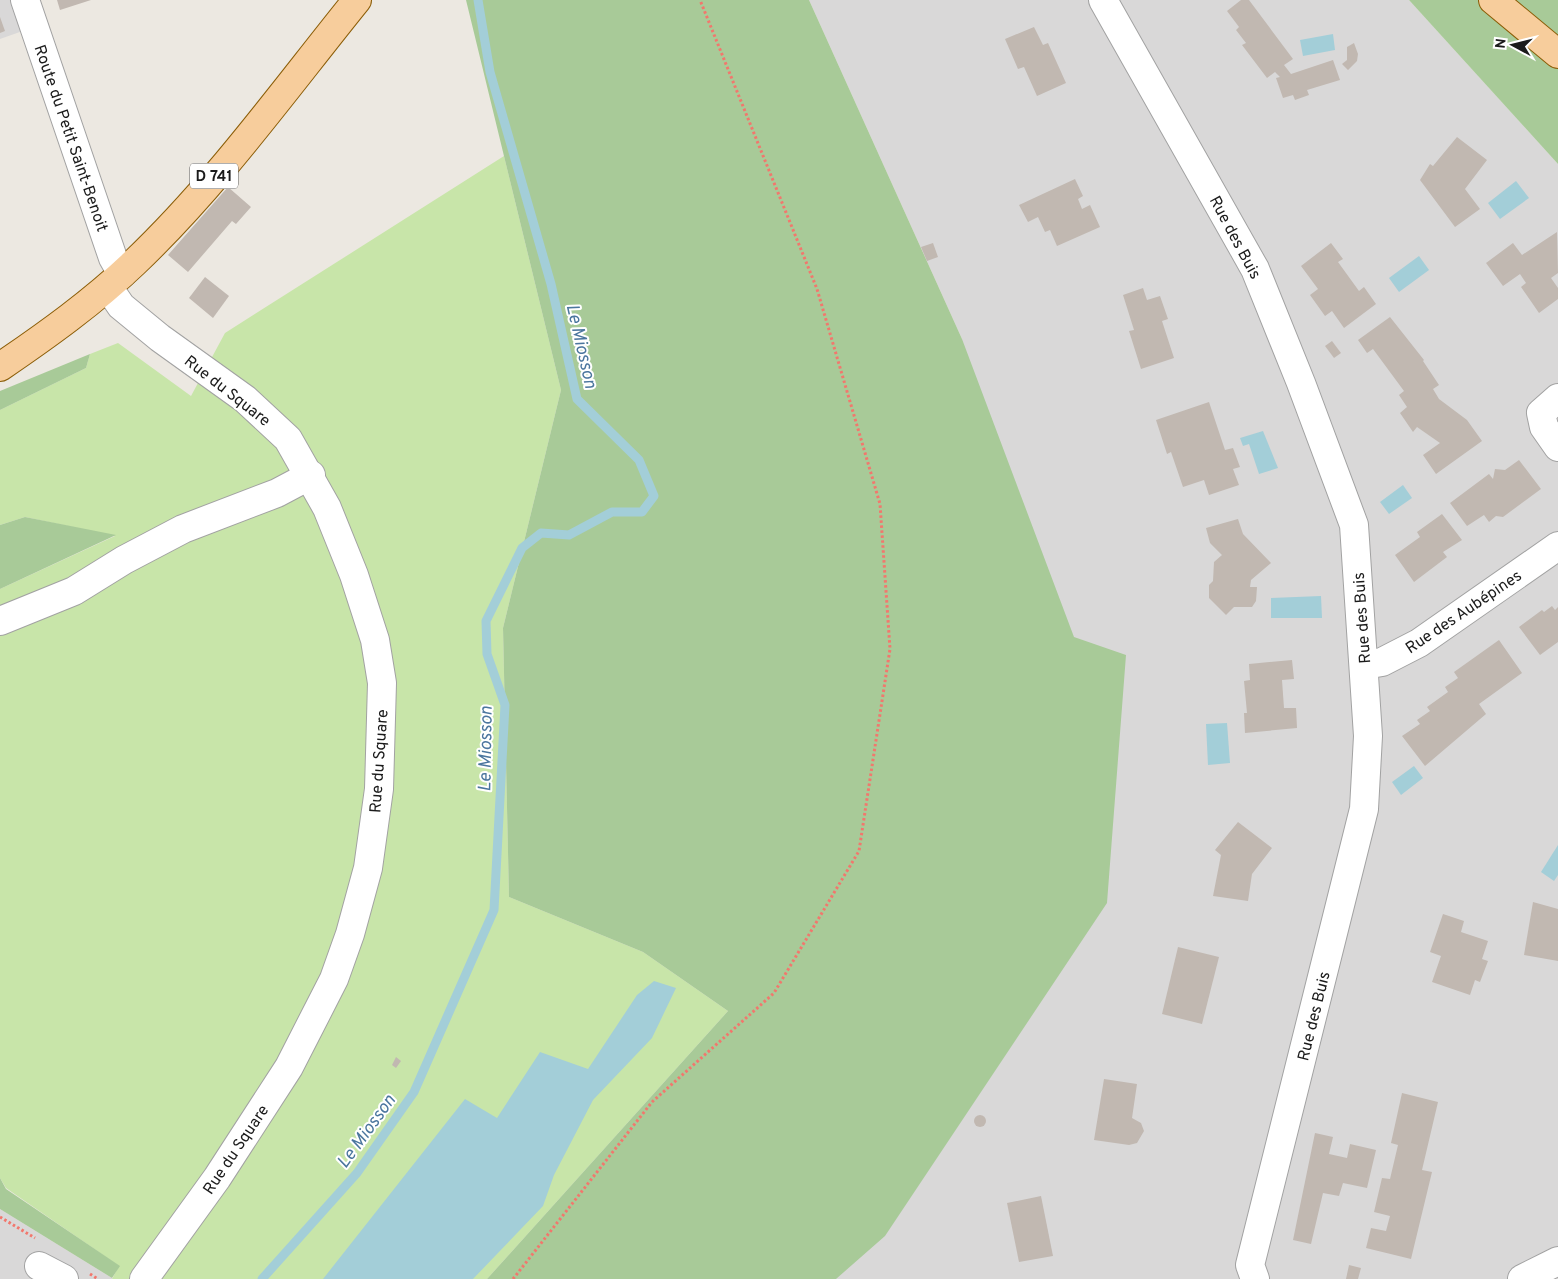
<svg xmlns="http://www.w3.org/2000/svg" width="1558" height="1279" font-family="Overpass,sans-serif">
	<rect width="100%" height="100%" fill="#ece8e1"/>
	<g fill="#d9d8d8">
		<polygon points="0,0 25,0 34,27 0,39"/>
		<polygon points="809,0 1409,0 1558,164 1558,1279 836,1279 962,339"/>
		<polygon points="0,1209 112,1278 112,1279 0,1279"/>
	</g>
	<polygon fill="#c8e5a9" points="504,156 561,390 503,628 509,897 643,952 728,1011 487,1279 112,1279 119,1266 6,1188 0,1178 0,589 115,536 25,517 0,525 0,410 86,368 90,354 118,343 191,396 225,333"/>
	<g fill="#a8ca98">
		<polygon points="466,0 809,0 962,339 1074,637 1126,655 1107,903 885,1236 836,1279 487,1279 728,1011 643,952 509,897 503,628 561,390"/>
		<polygon points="1409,0 1558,0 1558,164"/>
		<polygon points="90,354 86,368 0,410 0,391"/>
		<polygon points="25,517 116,535 0,589 0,525"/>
		<polygon points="0,1178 6,1189 120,1266 112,1278 0,1209"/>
	</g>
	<g fill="#a3ced8">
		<polygon points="1333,34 1335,50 1303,56 1300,40"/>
		<polygon points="1516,181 1529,198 1500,219 1488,203"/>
		<polygon points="1419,256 1429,270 1399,292 1389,278"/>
		<polygon points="1263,431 1278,468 1259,474 1249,444 1243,446 1240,438"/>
		<polygon points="1403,485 1412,498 1389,514 1380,502"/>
		<polygon points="1321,596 1322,618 1271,618 1271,598"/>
		<polygon points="1227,723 1230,763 1208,765 1206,724"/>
		<polygon points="1414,766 1423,778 1401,795 1392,782"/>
		<polygon points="1558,845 1558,875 1554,881 1541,872"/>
		<polygon points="654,981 676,988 652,1038 593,1100 554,1175 543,1206 473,1279 323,1279 465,1099 497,1118 540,1052 588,1069 637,995"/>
	</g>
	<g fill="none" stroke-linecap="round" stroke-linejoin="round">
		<polyline stroke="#a3ced8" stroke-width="9" points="262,1279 357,1173 414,1092 494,910 505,705 487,654 486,621 522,548 541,533 569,535 612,512 642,512 654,496 639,460 577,399 551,284 490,72 478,0"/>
	</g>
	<g fill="#c1b8b1">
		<polygon points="57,0 91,0 60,10"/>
		<polygon points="1241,0 1249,0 1293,59 1284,65 1291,74 1333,60 1340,80 1307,90 1309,95 1295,100 1293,95 1283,98 1276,78 1280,77 1275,72 1267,78 1242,45 1246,43 1236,30 1239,27 1227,11"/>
		<polygon points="0,17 5,31 0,33"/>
		<polygon points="1034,27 1043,45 1048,43 1066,83 1037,96 1024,67 1018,69 1005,39"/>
		<polygon points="1354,43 1358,54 1357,61 1348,70 1342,64 1347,60 1347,47"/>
		<polygon points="1457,137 1487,160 1465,189 1480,209 1455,227 1420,180 1430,164 1433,166"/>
		<polygon points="1075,179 1083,196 1078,199 1082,209 1090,205 1100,227 1057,246 1050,230 1045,232 1038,217 1028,222 1019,205"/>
		<polygon points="228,187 251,207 236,224 232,221 188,272 168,255"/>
		<polygon points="1557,232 1558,273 1551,278 1558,288 1558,299 1539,313 1521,287 1526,283 1520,274 1503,286 1486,263 1513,243 1522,255"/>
		<polygon points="933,243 938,257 927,261 921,247"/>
		<polygon points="1331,243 1343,259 1338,262 1359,291 1364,287 1376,304 1344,328 1332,311 1325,316 1310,295 1318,289 1301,266"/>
		<polygon points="205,277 229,296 213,318 189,298"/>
		<polygon points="1143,288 1147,300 1160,296 1168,319 1162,321 1174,358 1141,369 1129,331 1134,330 1123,295"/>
		<polygon points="1390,317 1424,360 1423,361 1439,385 1433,389 1439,399 1467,420 1482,441 1436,474 1423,455 1440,443 1417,427 1413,432 1400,413 1407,407 1399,395 1404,391 1373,349 1367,353 1358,340"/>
		<polygon points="1332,341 1341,353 1334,358 1325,346"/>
		<polygon points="1209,402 1225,450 1233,448 1240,467 1233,469 1239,485 1209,495 1204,480 1183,487 1171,452 1167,454 1156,420"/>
		<polygon points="1519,460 1541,489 1503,517 1496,516 1489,522 1484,515 1467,526 1450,503 1489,474 1493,479 1495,469 1505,470"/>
		<polygon points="1442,514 1462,540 1443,552 1447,557 1414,582 1395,555 1420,537 1417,532"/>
		<polygon points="1238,519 1243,534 1271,563 1251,580 1250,587 1257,587 1256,601 1252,607 1234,607 1226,615 1209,598 1209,585 1213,581 1214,562 1222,555 1210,543 1206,528"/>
		<polygon points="1552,606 1555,610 1558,607 1558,642 1540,655 1519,627 1542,610 1544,612"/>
		<polygon points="1499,640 1522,673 1479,704 1486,714 1425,766 1402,736 1420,724 1417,720 1430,711 1427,707 1448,692 1445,687 1458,678 1454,672"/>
		<polygon points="1292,660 1294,679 1282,680 1284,708 1296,708 1297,728 1245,733 1244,713 1247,713 1244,681 1250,680 1249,664"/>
		<polygon points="1238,822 1272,848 1252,874 1248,901 1213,896 1221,855 1215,850"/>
		<polygon points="1533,902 1558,909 1558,961 1524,955"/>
		<polygon points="1443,914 1464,921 1461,932 1488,941 1482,959 1488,961 1480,982 1475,980 1470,995 1432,982 1441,956 1430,952"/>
		<polygon points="1178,947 1219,957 1202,1024 1162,1014"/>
		<polygon points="396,1057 401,1061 396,1068 392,1065"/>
		<polygon points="1104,1079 1137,1084 1132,1118 1141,1123 1144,1131 1137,1143 1129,1145 1094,1140"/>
		<polygon points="1402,1093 1438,1102 1422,1170 1432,1172 1411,1259 1366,1248 1371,1228 1386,1231 1390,1216 1374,1212 1382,1178 1390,1179 1398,1145 1391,1143"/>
		<circle cx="980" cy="1121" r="6"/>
		<polygon points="1315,1133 1333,1137 1329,1154 1347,1158 1350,1144 1376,1150 1367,1188 1343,1183 1339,1196 1323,1193 1311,1244 1293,1240"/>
		<polygon points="1041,1196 1053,1256 1019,1262 1007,1203"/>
		<polygon points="1349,1265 1361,1268 1358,1279 1346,1279"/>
	</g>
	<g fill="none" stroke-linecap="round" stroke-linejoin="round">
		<defs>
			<g id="minor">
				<polyline points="25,0 113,258 122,274"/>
				<polyline points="1103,0 1255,269 1301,383 1354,525 1368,736 1364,809 1250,1265 1255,1279"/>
				<polyline points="108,287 121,306 160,338 245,399 288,439 327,508 354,575 375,640 382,683 379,789 368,868 350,934 334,979 289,1067 217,1178 144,1279"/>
				<polyline points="1558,398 1541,413 1544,427 1558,447"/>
				<polyline points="0,621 74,591 124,560 183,529 277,493 311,475"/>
				<polyline points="1364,665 1382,662 1419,643 1558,546"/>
				<polyline points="39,1266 64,1279"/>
				<polyline points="1522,1279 1558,1261"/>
			</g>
			<g id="major">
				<polyline points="1493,0 1558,54"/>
				<path d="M0,367C47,335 93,302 134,263C217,184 285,89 357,0"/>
			</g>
		</defs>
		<use href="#minor" stroke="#a2a2a2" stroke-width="30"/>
		<use href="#major" stroke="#8b5d07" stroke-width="30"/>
		<g stroke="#f2776d" stroke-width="3" stroke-dasharray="2.5 2.5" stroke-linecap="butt">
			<polyline points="0,1217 35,1238"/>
			<polyline points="90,1274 98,1279"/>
			<polyline points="513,1279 652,1102 774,993 859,851 890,649 880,504 817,289 700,0"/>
		</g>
		<use href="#minor" stroke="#fff" stroke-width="28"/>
		<use href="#major" stroke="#f7cd9c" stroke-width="28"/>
	</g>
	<g text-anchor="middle" stroke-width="4" stroke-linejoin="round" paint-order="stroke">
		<rect fill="#fff" stroke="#5f5f5f" stroke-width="1" x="190" y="163.5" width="48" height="25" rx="4"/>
		<g font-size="15" font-weight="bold" fill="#1b1b1b">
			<text x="214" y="181">D 741</text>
		</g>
		<g font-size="16" fill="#1b1b1b" stroke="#fff">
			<text transform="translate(72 138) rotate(71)" y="6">Route du Petit Saint-Benoit</text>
			<text transform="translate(1236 237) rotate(62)" y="6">Rue des Buis</text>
			<text transform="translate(228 390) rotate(38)" y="6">Rue du Square</text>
			<text transform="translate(1463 611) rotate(-34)" y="6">Rue des Aubépines</text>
			<text transform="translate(1361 618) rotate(-94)" y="6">Rue des Buis</text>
			<text transform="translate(378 761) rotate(-86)" y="6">Rue du Square</text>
			<text transform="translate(1313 1016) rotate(-76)" y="6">Rue des Buis</text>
			<text transform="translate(235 1149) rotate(-56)" y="6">Rue du Square</text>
		</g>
		<g font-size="18" font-style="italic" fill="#4b769e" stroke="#fff">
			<text transform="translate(582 346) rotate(77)" y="6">Le Miosson</text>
			<text transform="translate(485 749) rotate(-89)" y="6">Le Miosson</text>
			<text transform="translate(366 1131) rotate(-54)" y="6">Le Miosson</text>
		</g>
	</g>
	<g transform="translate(1513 45) rotate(277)" stroke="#ffffff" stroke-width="4" paint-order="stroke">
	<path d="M0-4L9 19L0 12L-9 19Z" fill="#1b1b1b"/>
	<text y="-8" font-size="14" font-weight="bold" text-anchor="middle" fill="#1b1b1b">N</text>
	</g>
</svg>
